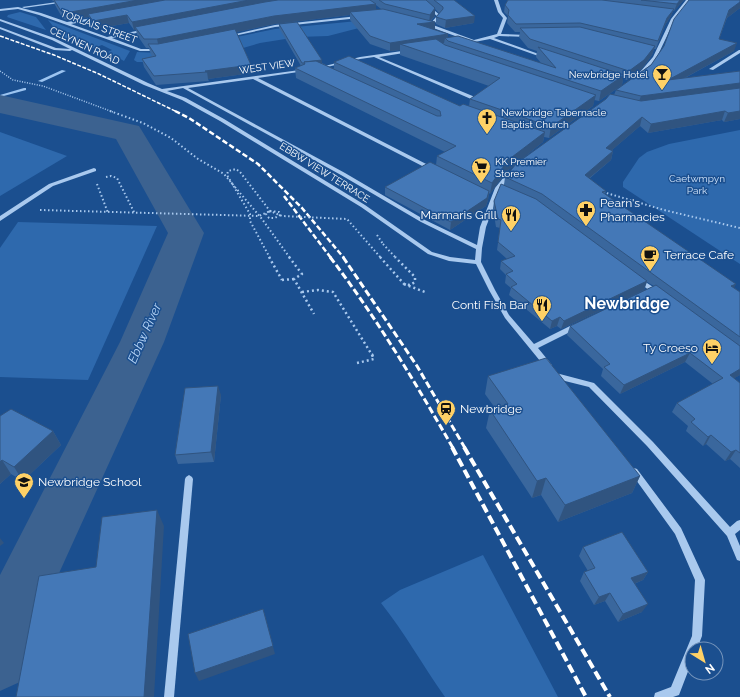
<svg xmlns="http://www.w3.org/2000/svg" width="740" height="697" font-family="Raleway,sans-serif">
	<rect width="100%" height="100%" fill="#1b4f8f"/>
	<g fill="#2e69ad">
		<polygon points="20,12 36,17 46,30 7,17 8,15"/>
		<polygon points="378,19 359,28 328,36 298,37 260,43 243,48 148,62 137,62 134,60 137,52 159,53 275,29"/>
		<polygon points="48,20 130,51 124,61 108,52 112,50 102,45 93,48 61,36"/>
		<polygon points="740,130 740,264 623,187 623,182 639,158 647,152 669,144"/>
		<polygon points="0,132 67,156 0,196"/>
		<polygon points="18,222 157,226 88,380 0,377 0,248"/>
		<path d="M483,555L558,697H445C423,666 405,633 381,603L400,590Z"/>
	</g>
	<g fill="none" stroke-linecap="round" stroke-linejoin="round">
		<g fill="#9cc4f0" fill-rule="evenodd">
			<polygon points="62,70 66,71 42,82 38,81"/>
			<polygon points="24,88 26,88 26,90 0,97 0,95"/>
		</g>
		<polygon fill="#3c6290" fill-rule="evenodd" points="0,95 139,126 204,233 164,342 55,582 32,659 22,681 0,691 0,575 120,342 168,233 116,139 0,113"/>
		<polyline stroke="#a9c9ee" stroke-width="1.5" stroke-dasharray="1 1.5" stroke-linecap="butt" points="0,71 13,80 43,86 113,112"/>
		<g stroke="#a9c9ee" stroke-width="2" stroke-dasharray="1.5 2.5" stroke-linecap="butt">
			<polyline points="110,111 143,123 171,138 198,159 224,174 262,219 290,258"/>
			<polyline points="106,177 111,176 117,178 134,212"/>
			<polyline points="97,184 108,213"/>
			<polyline points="603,192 664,210 740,228"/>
			<polyline points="40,210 259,216 270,211"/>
			<polygon points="270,211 279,212 280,215 275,218 269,218 266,214"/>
			<polyline points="377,235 383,244"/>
		</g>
		<g stroke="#a9c9ee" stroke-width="2.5" stroke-dasharray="2 3" stroke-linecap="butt">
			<polyline points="289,257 302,274 294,279 314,314"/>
			<polyline points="282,280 294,279"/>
			<polyline points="404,284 425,292"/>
			<polyline points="302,292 318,290 333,292 372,355 376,353"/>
			<polyline points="357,363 374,359 372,355"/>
		</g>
		<g fill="#a9c9ee" fill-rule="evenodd">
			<polygon points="71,0 81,0 24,8 22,7"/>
			<polygon points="418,0 422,0 441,16 433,25 474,40 497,34 503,18 498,12 494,0 498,0 502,12 507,18 501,34 527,35 529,36 527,37 499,36 494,38 547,57 544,58 490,39 464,44 464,42 469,41 425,25 425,23 430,24 437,16"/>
			<polygon points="686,0 690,0 675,19 657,57 649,69 644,74 640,74 640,72 653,57 671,19"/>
			<polygon points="18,7 41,13 67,22 99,17 99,19 98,19 71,24 107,37 146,29 146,31 112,38 141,49 158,49 160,50 158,51 140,51 39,15 18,9 0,11 0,9"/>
			<polygon points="358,16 360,17 359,18 275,27 229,37 227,36 275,25"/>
			<path d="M0,19L54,38L148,83L162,89L307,69V71H305L258,78L434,168V170H430L253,79L188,88L345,173L425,220L477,245L480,227L495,188L508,172H512L513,173L501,188L486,227L482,248L481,262L495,290L509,315L534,344L574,324H578L579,326L578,328L538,348L552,365L551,367H545L505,318L489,290L476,264L449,261L428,254L361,207L220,121L182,100L144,85L72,50L70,51L54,50L0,29V27L56,48L70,49L52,40L0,21ZM183,88L341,175L421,222L476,249L475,260L450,257L432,252L365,205L224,119L186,98L167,91Z"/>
			<polygon points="409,50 411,51 410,52 379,57 475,97 475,99 471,99 374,57 360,59 319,69 317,68 360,57"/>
			<polygon points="739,50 740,50 740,53 713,70 709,69"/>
			<polygon points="94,168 96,169 96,171 53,186 0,221 0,216 49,184"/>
			<polygon points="638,277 659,291 660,293 659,295 655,295 636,280 635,279 636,278"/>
			<polygon points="556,373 594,383 653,442 730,527 737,521 740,520 740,530 735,534 740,546 740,561 737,560 727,536 647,446 589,387 553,378 552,376 553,374"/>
			<polygon points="634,468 637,469 681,528 705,580 702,636 697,649 692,649 692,661 679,695 673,697 654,697 655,693 671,687 692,636 695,580 675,534 631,473 630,471 631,469"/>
			<polygon points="189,475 192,477 193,479 174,697 164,697 185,479 186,477"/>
		</g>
		<polyline stroke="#fff" stroke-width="1.5" stroke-dasharray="4 1.5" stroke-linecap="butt" points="0,36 54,55 99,74 177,112"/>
		<g stroke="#fff" stroke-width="2.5" stroke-dasharray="5.5 2.5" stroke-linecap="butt">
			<polyline points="175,111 189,118 258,164 302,208 344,258"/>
			<polyline points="284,196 331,258"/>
		</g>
		<g stroke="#fff" stroke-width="3" stroke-dasharray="7 3" stroke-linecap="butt">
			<path d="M330,257C376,317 415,382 453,448"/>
			<polyline points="343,257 417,366 465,448"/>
		</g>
		<g stroke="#fff" stroke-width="4" stroke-dasharray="9 4" stroke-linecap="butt">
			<polyline points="452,447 586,697"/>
			<polyline points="464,447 610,697"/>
		</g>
		<g stroke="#a9c9ee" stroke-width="2" stroke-dasharray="1.5 2.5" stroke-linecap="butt">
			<polyline points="383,244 396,258"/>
			<polyline points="270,258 250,221 250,214 227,175 228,171 236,169 240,172 270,211 282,216 347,219 381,258"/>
		</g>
		<g stroke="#a9c9ee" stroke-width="2.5" stroke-dasharray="2 3" stroke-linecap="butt">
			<polyline points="269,257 282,280"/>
			<polyline points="380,257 404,284 410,285 415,282 415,277 395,257"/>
		</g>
	</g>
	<g fill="#3a679d" fill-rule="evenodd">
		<path d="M52,0H454L474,23L445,28L436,24V17L439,13L435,9V16L431,21L435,22V30H434L448,34V38L541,63L536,57L537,51L528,48L519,37L520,32H515L507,23L508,16L504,12L505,5L508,0H684L674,11H673L671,16L665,25L656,49H654L652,55L642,69L627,80L623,79L622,85L599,101L594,100L593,106L549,138L544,137L543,142L517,163L614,95L616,90L740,0V8L727,18L719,39L734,51L685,78L740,71V119L724,122L722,120L648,133L640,126L612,150L613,151L611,160L589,179L606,191L605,194L740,292V375L734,378L740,383V468L730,459L725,461L706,444L703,446L686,431L688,426L672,412L677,403L713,384L685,362L620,394L601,376L603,369L567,335L570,326L654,286L647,282L644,290L561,329L557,326L550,329L509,295L511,288L505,283L506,275L500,269L501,261L507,259L497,250L500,228L496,227L493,209L494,201L504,185L505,177L517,163L507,171L490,194L489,193L488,200L486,206L450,230L385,195V187L436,165L437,156L445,152L296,78L295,68L301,66L279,28V24L322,63L334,69V62L460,106H469L470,99L489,86L400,55V50L390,51L370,44L350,20V15L275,24L236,32L251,65L252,73L208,79L209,81L156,85L144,67L142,59L152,56L150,52L149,48H146L137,35L136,30H134L129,23L95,29L90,22L89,17L67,20L63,19L55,5L54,1H53ZM376,5L381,9L376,10Z"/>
		<polygon points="488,376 640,476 632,493 558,522 541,495 532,498 486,428 490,410 495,408 485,394"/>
		<polygon points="221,395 214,462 178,464 175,455"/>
		<polygon points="0,416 53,431 61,445 23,481 11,474 0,484"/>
		<polygon points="583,547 648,572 643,580 634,584 642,612 618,622 605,601 594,605 580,581 584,572 588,571 579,556"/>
	</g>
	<g fill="#305480">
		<polygon points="138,0 182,0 88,14 89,17 67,20 65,13"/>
		<polygon points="249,0 300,0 135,27 136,30 134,30 132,22"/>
		<polygon points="680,0 684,0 674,11 677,4"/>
		<polygon points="740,2 740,8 727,18 729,10"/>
		<polygon points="376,4 376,12 350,12 350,15 275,24 159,48 157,39 274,16"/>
		<polygon points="435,8 435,16 429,22 430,15"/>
		<polygon points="674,9 671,16 665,25 656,49 667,18"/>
		<polygon points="127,15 129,23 95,29 93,21"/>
		<polygon points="475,16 474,23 445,28 446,20"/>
		<polygon points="435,22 435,30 417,32 417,24"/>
		<polygon points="448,34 448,41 445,38 444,43 411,48 400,44 400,50 390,51 390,43"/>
		<polygon points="737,43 734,51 666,88 668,80"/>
		<polygon points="655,46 652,55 642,69 627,80 629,71"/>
		<polygon points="322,60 322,64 305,64"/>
		<polygon points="251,65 252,73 208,79 207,72 205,71"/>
		<polygon points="624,75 622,85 599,101 601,91"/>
		<polygon points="740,83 740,91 638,104 641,96"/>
		<polygon points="596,95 593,106 549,138 551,127"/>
		<polygon points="725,111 722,120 648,133 651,124"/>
		<polygon points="740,111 740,119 724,122 728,113"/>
		<polygon points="642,117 640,126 604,157 606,148"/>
		<polygon points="545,132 543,142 507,171 490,194 492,183 508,160"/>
		<polygon points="613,151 611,160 582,184 585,175"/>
		<polygon points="489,191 488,200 486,206 450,230 451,222"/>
		<polygon points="647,281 644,290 561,329 564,321"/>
		<polygon points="736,284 732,293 731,286"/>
		<polygon points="560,317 557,326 550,329 552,321"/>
		<polygon points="690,353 685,362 620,394 624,385"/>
		<polygon points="740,369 740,375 724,384 730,375"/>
		<polygon points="218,386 221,395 214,462 211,452"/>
		<polygon points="53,431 61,445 23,481 14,467"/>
		<polygon points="711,435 706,444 703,446 708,437"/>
		<polygon points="736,450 730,459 725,461 731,452"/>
		<polygon points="2,460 11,474 0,484 0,462"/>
		<polygon points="640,476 632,493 558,522 565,505"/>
		<polygon points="546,478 541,495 532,498 537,481"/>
		<polygon points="157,510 164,526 154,697 144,697"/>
		<polygon points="0,538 4,543 0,546"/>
		<polygon points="648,572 643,580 626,587 631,578"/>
		<polygon points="610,593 605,601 594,605 599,597"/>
		<polygon points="648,604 642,612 618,622 623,614"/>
		<polygon points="263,609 275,654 199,681 195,673"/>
	</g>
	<g fill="#4478b7" stroke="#305480">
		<polygon points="54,0 138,0 65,13 61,11"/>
		<polygon points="165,0 249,0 132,22 127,15 93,21 88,14"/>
		<polygon points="278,0 370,0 376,4 274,16 157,39 144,39 135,27 265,2"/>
		<polygon points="379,0 426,0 435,8 430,15 385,4"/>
		<polygon points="434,0 454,0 475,16 446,20 436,17 443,9 443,7"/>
		<polygon points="508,0 602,0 674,9 667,18 658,41 580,23 516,24 508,15 509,10 505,5"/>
		<polygon points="641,0 680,0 677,4"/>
		<polygon points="689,0 740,0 740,2 729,10 719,39 737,43 668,80 740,71 740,83 641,96 616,90 651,65 664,46 674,19"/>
		<polygon points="383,9 435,22 417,24 448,34 390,43 370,36 350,12"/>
		<polygon points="297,22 322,60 304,62 305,63 302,63 279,24"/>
		<polygon points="580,27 655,46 644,60 629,71 530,39 520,28"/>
		<polygon points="235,29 251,65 205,71 207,72 154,76 142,59 156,56 148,44 158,44"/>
		<polygon points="458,36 556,68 538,47 624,75 601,91 448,41 445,38"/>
		<polygon points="436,39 445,45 596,95 551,127 470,99 500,78 400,44"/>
		<polygon points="349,56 460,106 463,104 545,132 508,160 492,183 437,156 456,146 295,68 305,64 304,62 316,61 437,116 441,116 440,111 334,62"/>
		<polygon points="740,88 740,111 728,113 725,111 651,124 642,117 606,148 613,151 585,175 606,191 602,192 736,284 731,286 740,292 740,337 542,194 505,177 517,163 606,99 610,94 641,101"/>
		<polygon points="430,162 489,191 487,198 451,222 385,187"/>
		<polygon points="501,184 536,199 647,281 564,321 560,317 552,321 511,287 517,284 506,274 513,271 501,261 515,256 498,242 501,220 498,219 494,201"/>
		<polygon points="656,285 740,346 740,369 730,375 740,383 740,453 736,450 731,452 711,435 708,437 691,422 695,419 677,403 723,378 690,353 624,385 604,367 610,364 570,326"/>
		<polygon points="546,358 640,476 565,505 546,478 537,481 490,410 508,404 488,376"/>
		<polygon points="218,386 211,452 175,455 185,388"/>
		<polygon points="11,409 53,431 14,467 2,460 0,462 0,416"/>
		<polygon points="157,510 144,697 16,697 39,576 96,567 102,517"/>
		<polygon points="622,532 648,572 631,578 648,604 623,614 610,593 599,597 584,572 595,568 583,547"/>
		<polygon points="263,609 273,646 195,673 188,634"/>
	</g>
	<defs>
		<symbol id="bar-pin" viewBox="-11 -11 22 30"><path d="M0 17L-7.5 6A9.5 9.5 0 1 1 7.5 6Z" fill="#ffd166" stroke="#1b4f8f"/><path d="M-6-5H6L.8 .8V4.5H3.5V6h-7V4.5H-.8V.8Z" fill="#111"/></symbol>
		<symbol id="church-pin" viewBox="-11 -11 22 30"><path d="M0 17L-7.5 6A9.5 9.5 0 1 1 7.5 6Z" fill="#ffd166" stroke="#1b4f8f"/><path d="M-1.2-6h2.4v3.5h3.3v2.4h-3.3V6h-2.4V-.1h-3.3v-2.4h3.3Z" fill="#111"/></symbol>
		<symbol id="supermarket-pin" viewBox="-11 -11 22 30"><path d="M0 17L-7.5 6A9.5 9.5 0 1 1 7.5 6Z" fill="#ffd166" stroke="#1b4f8f"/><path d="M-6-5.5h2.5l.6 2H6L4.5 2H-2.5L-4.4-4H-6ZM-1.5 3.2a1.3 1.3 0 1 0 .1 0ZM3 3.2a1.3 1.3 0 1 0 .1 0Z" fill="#111"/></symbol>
		<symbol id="pharmacy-pin" viewBox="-11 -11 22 30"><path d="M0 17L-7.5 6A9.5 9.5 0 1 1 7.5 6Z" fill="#ffd166" stroke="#1b4f8f"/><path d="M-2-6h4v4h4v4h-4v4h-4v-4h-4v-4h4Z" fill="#111"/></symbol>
		<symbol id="restaurant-pin" viewBox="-11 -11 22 30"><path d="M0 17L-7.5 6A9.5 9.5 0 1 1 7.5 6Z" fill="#ffd166" stroke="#1b4f8f"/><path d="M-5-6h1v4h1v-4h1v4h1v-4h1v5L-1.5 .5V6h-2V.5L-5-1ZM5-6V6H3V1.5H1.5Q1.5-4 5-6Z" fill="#111"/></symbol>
		<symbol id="cafe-pin" viewBox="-11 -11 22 30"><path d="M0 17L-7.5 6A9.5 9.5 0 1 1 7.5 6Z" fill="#ffd166" stroke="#1b4f8f"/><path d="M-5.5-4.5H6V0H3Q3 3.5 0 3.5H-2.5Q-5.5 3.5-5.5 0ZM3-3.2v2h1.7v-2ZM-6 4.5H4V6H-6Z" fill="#111"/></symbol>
		<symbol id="hotel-pin" viewBox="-11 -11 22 30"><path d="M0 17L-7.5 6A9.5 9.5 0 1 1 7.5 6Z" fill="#ffd166" stroke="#1b4f8f"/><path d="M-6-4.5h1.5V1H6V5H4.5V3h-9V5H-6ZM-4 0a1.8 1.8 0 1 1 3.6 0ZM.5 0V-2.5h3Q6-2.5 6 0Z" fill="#111"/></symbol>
		<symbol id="station-pin" viewBox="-11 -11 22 30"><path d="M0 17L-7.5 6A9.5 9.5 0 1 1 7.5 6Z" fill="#ffd166" stroke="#1b4f8f"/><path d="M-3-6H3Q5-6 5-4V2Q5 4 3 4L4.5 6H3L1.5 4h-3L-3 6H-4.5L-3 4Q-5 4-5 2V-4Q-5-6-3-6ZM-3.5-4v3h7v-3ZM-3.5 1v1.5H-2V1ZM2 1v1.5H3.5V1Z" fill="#111"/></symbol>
		<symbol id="school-pin" viewBox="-11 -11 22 30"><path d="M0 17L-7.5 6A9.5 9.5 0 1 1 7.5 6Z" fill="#ffd166" stroke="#1b4f8f"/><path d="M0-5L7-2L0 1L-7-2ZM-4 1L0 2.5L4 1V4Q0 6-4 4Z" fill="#111"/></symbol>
	</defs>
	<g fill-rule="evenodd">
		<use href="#bar-pin" x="651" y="63" width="22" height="30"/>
		<use href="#church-pin" x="476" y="107" width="22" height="30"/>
		<use href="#supermarket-pin" x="470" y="156" width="22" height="30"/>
		<use href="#pharmacy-pin" x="575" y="199" width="22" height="30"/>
		<use href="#restaurant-pin" x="500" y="204" width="22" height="30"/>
		<use href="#cafe-pin" x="639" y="244" width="22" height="30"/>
		<use href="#restaurant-pin" x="531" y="294" width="22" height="30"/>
		<use href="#hotel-pin" x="701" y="337" width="22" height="30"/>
		<use href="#station-pin" x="435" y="398" width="22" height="30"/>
		<use href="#school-pin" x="13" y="471" width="22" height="30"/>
	</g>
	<g text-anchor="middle" stroke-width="3" stroke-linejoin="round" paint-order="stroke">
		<g font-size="10" fill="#fff" stroke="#1b4f8f">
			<text transform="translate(99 26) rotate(20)" y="4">TORLAIS STREET</text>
			<text transform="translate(85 45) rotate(25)" y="4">CELYNEN ROAD</text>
			<text transform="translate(267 66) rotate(-8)" y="4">WEST VIEW</text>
			<text transform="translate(325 172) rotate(32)" y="4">EBBW VIEW TERRACE</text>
		</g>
		<g font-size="10" fill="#fff" stroke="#1b4f8f" text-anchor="start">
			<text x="648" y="78" text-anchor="end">Newbridge Hotel</text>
			<text x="501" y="116">Newbridge Tabernacle<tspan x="501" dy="12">Baptist Church</tspan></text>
			<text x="495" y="165">KK Premier<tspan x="495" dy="12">Stores</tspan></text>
		</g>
		<g font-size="10" fill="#cfe3fa" stroke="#1b4f8f">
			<text x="697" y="182">Caetwmpyn<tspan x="697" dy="12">Park</tspan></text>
		</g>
		<g font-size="12" fill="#fff" stroke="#1b4f8f" text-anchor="start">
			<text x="600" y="207">Pearn's<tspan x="600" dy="14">Pharmacies</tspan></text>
			<text x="497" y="219" text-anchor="end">Marmaris Grill</text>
			<text x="664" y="259">Terrace Cafe</text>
			<text x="528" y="309" text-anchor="end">Conti Fish Bar</text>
			<text x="698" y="352" text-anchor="end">Ty Croeso</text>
			<text x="460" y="413">Newbridge</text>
			<text x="38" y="486">Newbridge School</text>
		</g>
		<g font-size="13" font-style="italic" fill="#b5d3f5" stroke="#1b4f8f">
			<text transform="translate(144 333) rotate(-66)" y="5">Ebbw River</text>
		</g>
		<g font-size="16" font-weight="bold" fill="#fff" stroke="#1b4f8f">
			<text x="627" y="309">Newbridge</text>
		</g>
	</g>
	<g transform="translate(704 661) rotate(143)"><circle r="19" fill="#1b4f8f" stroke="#7695bc"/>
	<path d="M0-3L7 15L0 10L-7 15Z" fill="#ffd166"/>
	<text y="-6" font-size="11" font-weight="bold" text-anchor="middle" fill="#ffffff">N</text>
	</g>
</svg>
